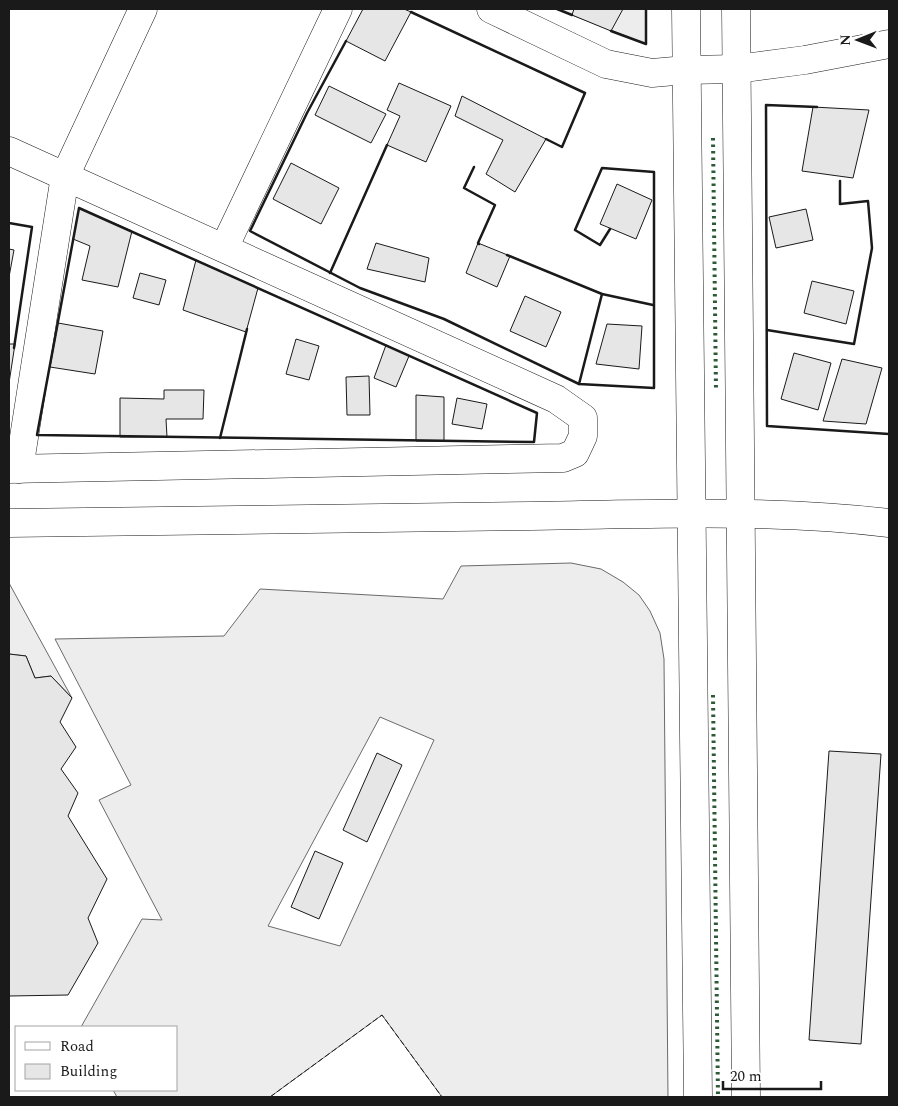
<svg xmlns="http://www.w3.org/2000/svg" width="898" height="1106" font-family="Spectral,serif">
	<rect width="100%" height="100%" fill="#fff"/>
	<g fill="#ededed" stroke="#6a6a6a" fill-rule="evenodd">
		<polygon points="557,9 646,9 646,44 572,15"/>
		<path d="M571,563L601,569L623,582L639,595L650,611L660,633L664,659L668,1097H442L382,1015L270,1097H117L113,1090H176V1027H81L142,919L162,920L99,800L131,785L55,639L224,636L260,589L443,599L461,566ZM380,717L434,740L340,946L268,926Z"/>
		<polygon points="9,583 72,698 51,676 35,678 26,656 9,654"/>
	</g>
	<g fill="#e6e6e6" stroke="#1a1a1a">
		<polygon points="363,9 404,9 411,12 385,61 346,41"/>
		<polygon points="574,9 623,9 611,31 572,15"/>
		<polygon points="399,83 451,106 426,162 387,145 400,116 387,110"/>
		<polygon points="329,86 386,114 371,143 315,115"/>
		<polygon points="462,96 546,139 515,192 486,174 503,140 455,116"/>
		<polygon points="813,107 869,110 853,178 802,171"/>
		<polygon points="291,163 339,188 321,224 273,199"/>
		<polygon points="617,184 652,200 636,239 600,224"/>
		<polygon points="79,208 132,231 118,287 82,280 90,246 73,239"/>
		<polygon points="806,209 813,240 776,248 769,217"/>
		<polygon points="376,243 429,258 425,282 367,269"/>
		<polygon points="478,243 510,256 497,287 466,273"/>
		<polygon points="9,249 14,250 9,277"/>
		<polygon points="196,260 258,288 246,332 183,310"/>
		<polygon points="140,273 166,280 159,305 133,298"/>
		<polygon points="812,281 854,291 846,324 804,313"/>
		<polygon points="525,296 561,312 546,347 510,331"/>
		<polygon points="58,323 103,331 95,374 50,367"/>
		<polygon points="607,324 642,326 639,369 596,364"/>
		<polygon points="296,339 319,346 309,380 286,374"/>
		<polygon points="9,344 15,344 9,383"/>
		<polygon points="386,345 409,356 396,387 374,378"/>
		<polygon points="794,353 831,363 818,410 781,399"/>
		<polygon points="842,359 882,368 866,424 823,421"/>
		<polygon points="369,376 370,415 347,415 346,377"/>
		<polygon points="164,390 204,390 203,419 166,419 167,437 120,437 120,398 164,399"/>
		<polygon points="416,395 444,397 444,441 416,441"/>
		<polygon points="457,398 487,404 482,429 452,424"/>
		<polygon points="9,654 26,656 35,678 51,676 72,698 60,722 76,747 61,769 78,793 68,816 107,879 88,918 98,943 68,995 9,996"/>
		<polygon points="829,751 881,754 861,1044 809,1040"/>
		<polygon points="377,753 402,765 367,842 343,830"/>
		<polygon points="315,851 343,863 319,919 291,907"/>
	</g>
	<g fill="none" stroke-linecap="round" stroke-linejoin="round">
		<defs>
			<g id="minor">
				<polyline points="491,9 606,64 652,73 686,70 737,69 805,60 889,44"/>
				<polyline points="686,9 698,1097"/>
				<polyline points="736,9 746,1097"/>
				<polyline points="9,151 556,399 583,418 583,436 575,453 563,458 9,469"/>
				<polyline points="224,248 338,9"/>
				<polyline points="19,469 65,176 143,9"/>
			</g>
			<path id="highway" d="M9,523C183,520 357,518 531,516C651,514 770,509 889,523"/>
		</defs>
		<use href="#minor" stroke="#1a1a1a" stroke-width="29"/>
		<use href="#highway" stroke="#1a1a1a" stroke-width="29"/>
		<use href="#minor" stroke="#fff" stroke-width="28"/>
		<use href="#highway" stroke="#fff" stroke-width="28"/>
		<g stroke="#2b5a34" stroke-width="4" stroke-dasharray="2.5 4" stroke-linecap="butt">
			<polyline points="713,138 716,391"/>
			<polyline points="713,695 718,1097"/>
		</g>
		<polyline stroke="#1a1a1a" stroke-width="1" stroke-dasharray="6 2.5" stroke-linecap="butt" points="270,1097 382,1015 442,1097"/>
		<g stroke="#1a1a1a" stroke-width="2.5">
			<polyline points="557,9 572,15"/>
			<polyline points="411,12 585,93 562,147 546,139"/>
			<polyline points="611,31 646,44 646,9"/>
			<polyline points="346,41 307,113 250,231 360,288 444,319 579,384 654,388 654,172 602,168 575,230 600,245 610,229"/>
			<polyline points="817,107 766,105 767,426 889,434"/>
			<polyline points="474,167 464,188 495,205 478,243 479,244"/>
			<polygon points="79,208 537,413 534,442 37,435"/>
			<polyline points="9,223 32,227 14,348"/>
			<polyline points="507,255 602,294 653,305"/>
			<polyline points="330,273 387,145"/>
			<polyline points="767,330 854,344 872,248 868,201 840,204 840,181"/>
			<polyline points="579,384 602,294"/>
			<polyline points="220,438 247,329"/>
		</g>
	</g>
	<rect width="898" height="1106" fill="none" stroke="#1a1a1a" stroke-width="20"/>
	<rect x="15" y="1026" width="162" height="65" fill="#ffffff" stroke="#a3a3a3"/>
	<rect x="25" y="1042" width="25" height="8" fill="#ffffff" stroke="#a3a3a3"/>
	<text x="60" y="1051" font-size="15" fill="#1a1a1a">Road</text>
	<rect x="25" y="1064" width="25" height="15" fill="#e6e6e6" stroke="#a3a3a3"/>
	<text x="60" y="1076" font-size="15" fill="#1a1a1a">Building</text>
	<g transform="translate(858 40) rotate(269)" stroke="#ffffff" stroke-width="4" paint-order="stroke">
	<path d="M0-4L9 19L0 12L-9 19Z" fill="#1a1a1a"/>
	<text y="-8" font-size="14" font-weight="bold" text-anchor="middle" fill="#1a1a1a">N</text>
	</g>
	<path d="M723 1081v8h98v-8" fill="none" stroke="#1a1a1a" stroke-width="2.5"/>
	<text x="730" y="1081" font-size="15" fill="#1a1a1a" stroke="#ffffff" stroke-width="4" paint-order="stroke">20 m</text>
</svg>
